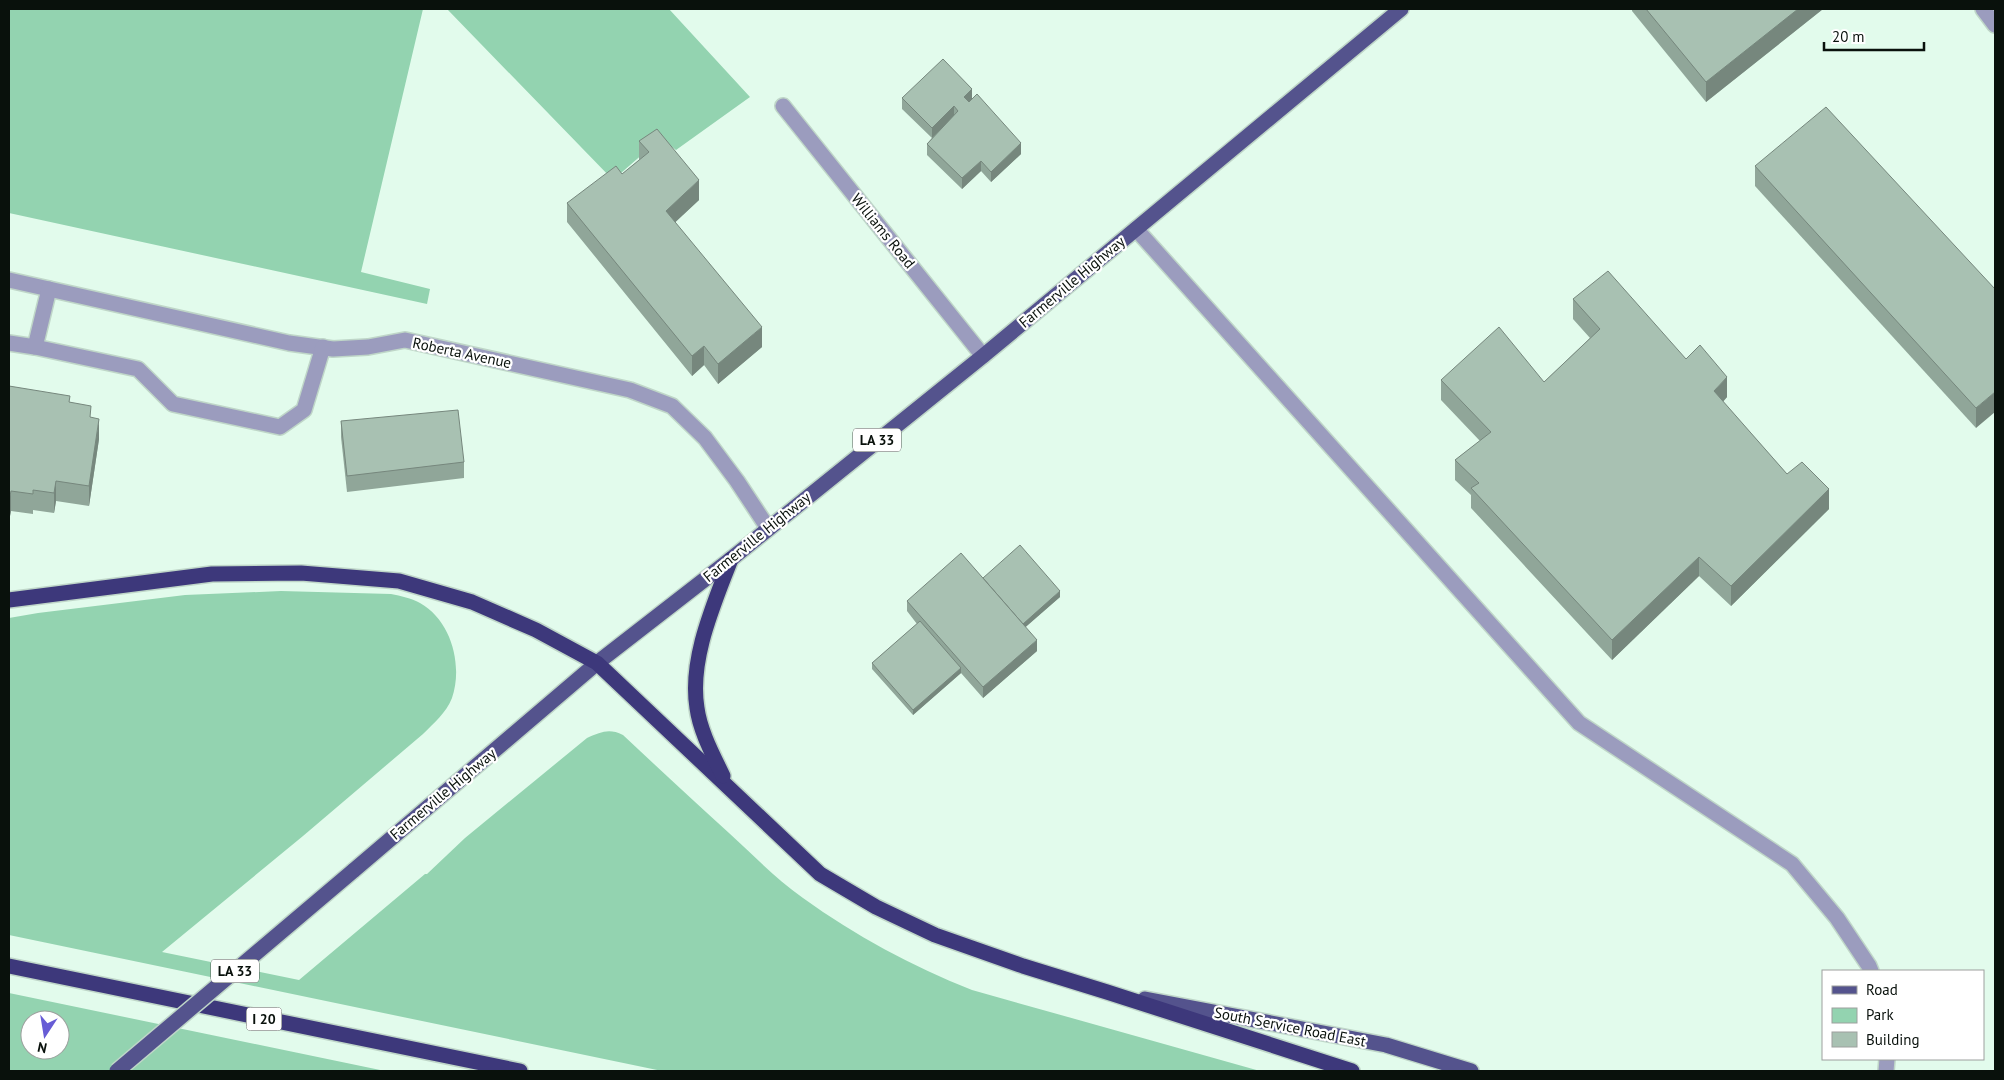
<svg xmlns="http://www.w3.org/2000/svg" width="2004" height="1080" font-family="'PT Sans',sans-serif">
	<rect width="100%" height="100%" fill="#e2fbec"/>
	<g fill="#93d3b0" fill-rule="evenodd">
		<polygon points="9,9 423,9 361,272 430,289 427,304 9,213"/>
		<polygon points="447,9 669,9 750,97 676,150 661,138 613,180"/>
		<path d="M281,591L391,594C401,596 411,598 420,603C452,621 463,666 452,698C446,713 434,723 423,734L303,836L162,952L299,980L425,874H427L465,838L587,738C601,732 609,728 623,735C658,768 693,800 729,833C753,855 776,879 803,898C856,936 911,966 972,990L1260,1071H662L9,935V618L38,613L185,595Z"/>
		<path d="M9,993L385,1071H9ZM30,1020H60V1050H30Z"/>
	</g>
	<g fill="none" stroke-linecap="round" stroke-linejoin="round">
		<defs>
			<g id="minor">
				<polyline points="1983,9 1995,25"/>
				<polyline points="783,106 983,356"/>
				<polyline points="1136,229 1579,723 1792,864 1837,918 1869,966 1871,971"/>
				<polyline points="9,280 289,343 333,349 368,347 405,340 630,390 672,406 705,438 737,481 768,528"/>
				<polyline points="9,343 35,347 138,369 173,404 280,427 304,410 323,347"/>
				<polyline points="35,347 49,289"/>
				<polyline points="1886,1071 1887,1059"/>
			</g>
			<g id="major">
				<polyline points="353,871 597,663 731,559 983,356 1401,9"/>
				<polyline points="1145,999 1386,1045 1471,1071"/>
			</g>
			<g id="highway">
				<polyline points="9,600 212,574 301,573 399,581 472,602 536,630 597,663 820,874 876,907 935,935 1023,966 1107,992 1352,1071"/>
				<path d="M723,776C713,755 700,731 697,708C689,659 714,604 731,559"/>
				<polyline points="9,966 520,1071"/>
			</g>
		</defs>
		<use href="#minor" stroke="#bfd6c8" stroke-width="18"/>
		<use href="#major" stroke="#bfd6c8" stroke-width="18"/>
		<use href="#highway" stroke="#bfd6c8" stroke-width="18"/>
		<use href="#minor" stroke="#9b9cbe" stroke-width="15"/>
		<use href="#major" stroke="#54538d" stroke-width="15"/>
		<use href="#highway" stroke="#3d387b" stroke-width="15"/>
		<defs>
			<polyline id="major-bridge" points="117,1071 353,871"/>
		</defs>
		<use href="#major-bridge" stroke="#bfd6c8" stroke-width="18" stroke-linecap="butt"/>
		<use href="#major-bridge" stroke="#54538d" stroke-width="15"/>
	</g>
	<g fill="#90a699">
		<polygon points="1632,9 1823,9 1706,102 1632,11"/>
		<polygon points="902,98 972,99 1021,154 991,182 981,171 962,189 927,155 927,144 932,138 902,109"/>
		<polygon points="639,141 699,200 675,222 762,347 718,384 704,365 692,376 567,222 567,203 622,174 639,160"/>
		<polygon points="1755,166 1995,289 1976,428 1755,186"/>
		<polygon points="1573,299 1686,359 1727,397 1723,402 1787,474 1829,509 1731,606 1699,576 1612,660 1471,508 1471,495 1455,480 1455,460 1480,441 1441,400 1441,380 1544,382 1590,338 1573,319"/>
		<polygon points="9,386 70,402 91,418 99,439 89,506 56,501 54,513 33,510 33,514 11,511 10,516 9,515"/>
		<polygon points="341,421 464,462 464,478 347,492 341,437"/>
		<polygon points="983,578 1060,597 1025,627 1037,651 983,698 961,673 913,715 872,669 872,663 917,624 907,611 907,601"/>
	</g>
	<g fill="#76877d">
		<polygon points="1798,9 1823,9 1706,102 1706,82"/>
		<polygon points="972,89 972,100 964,107 964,97"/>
		<polygon points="954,106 954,116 932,138 932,128"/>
		<polygon points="1021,143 1021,154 991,182 991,172"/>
		<polygon points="981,161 981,171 962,189 962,178"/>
		<polygon points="699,180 699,200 666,231 666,211"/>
		<polygon points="762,327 762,347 718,384 718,364"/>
		<polygon points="704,346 704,365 692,376 692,356"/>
		<polygon points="1727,377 1727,397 1714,411 1714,391"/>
		<polygon points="1995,392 1995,412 1976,428 1976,408"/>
		<polygon points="99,419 99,439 89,506 89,486"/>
		<polygon points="56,481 56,501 54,513 54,493"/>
		<polygon points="1829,489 1829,509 1731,606 1731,586"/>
		<polygon points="11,491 11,511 10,516 10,496"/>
		<polygon points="1699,557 1699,576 1612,660 1612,640"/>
		<polygon points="1060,591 1060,597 1020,632 1020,626"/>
		<polygon points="1037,640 1037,651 983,698 983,687"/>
		<polygon points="961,668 961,673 913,715 913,710"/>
	</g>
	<g fill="#a8c1b2" stroke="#76877d">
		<polygon points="1646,9 1798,9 1706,82"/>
		<polygon points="943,59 972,89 964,97 969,102 977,94 1021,143 991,172 981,161 962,178 927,144 958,111 954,106 932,128 902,98"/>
		<polygon points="1826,107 1995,289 1995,392 1976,408 1755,166"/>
		<polygon points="657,129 699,180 666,211 762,327 718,364 704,346 692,356 567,203 616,166 622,174 649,152 639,141"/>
		<polygon points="1608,271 1686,359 1700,345 1727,377 1714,391 1787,474 1802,462 1829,489 1731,586 1699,557 1612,640 1471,488 1479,483 1455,460 1491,432 1441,380 1499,327 1544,382 1600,329 1573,299"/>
		<polygon points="9,386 70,396 69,402 91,406 90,417 99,419 89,486 56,481 54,493 33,490 33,494 11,491 10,496 9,495"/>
		<polygon points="458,410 464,462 347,476 341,421"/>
		<polygon points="1020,545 1060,591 1023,624 983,578"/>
		<polygon points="961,553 1037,640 983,687 907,601"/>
		<polygon points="920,621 961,668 913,710 872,663"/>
	</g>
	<g text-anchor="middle" stroke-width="4.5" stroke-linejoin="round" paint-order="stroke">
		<g fill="#fff" stroke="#535855" stroke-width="1">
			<rect x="853" y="428.5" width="48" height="23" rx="4"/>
			<rect x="211" y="959.5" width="48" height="23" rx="4"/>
			<rect x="246.5" y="1007.5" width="35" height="23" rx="4"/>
		</g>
		<g font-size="14" font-weight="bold" fill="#09110c">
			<text x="877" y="445">LA 33</text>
			<text x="235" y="976">LA 33</text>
			<text x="264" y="1024">I 20</text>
		</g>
		<g font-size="15" fill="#09110c" stroke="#fff">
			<text transform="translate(883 231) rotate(51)" y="5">Williams Road</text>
			<text transform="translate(1072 282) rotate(-40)" y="5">Farmerville Highway</text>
			<text transform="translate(462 353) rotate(12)" y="5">Roberta Avenue</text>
			<text transform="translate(757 537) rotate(-39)" y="5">Farmerville Highway</text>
			<text transform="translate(443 794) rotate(-40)" y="5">Farmerville Highway</text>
			<text transform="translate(1290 1027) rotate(11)" y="5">South Service Road East</text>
		</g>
	</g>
	<rect width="2004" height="1080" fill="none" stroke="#09110c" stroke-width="20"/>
	<rect x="1822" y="970" width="162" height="90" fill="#ffffff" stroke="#9da09e"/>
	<rect x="1832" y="986" width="25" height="8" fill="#54538d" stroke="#9da09e"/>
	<text x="1866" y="995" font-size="15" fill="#09110c">Road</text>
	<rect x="1832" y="1008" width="25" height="15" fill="#93d3b0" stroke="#9da09e"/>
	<text x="1866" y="1020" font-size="15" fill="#09110c">Park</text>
	<rect x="1832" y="1032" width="25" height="15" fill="#a8c1b2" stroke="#9da09e"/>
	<text x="1866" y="1045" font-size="15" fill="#09110c">Building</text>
	<g transform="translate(45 1035) rotate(192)"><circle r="24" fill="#ffffff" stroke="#9da09e"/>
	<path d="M0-4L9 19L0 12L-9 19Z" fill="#675cd5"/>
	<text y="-8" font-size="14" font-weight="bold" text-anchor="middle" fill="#09110c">N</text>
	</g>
	<path d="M1824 42v8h100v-8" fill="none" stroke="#09110c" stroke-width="2.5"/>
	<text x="1832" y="42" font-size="15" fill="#09110c" stroke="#ffffff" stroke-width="4" paint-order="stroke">20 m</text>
</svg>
